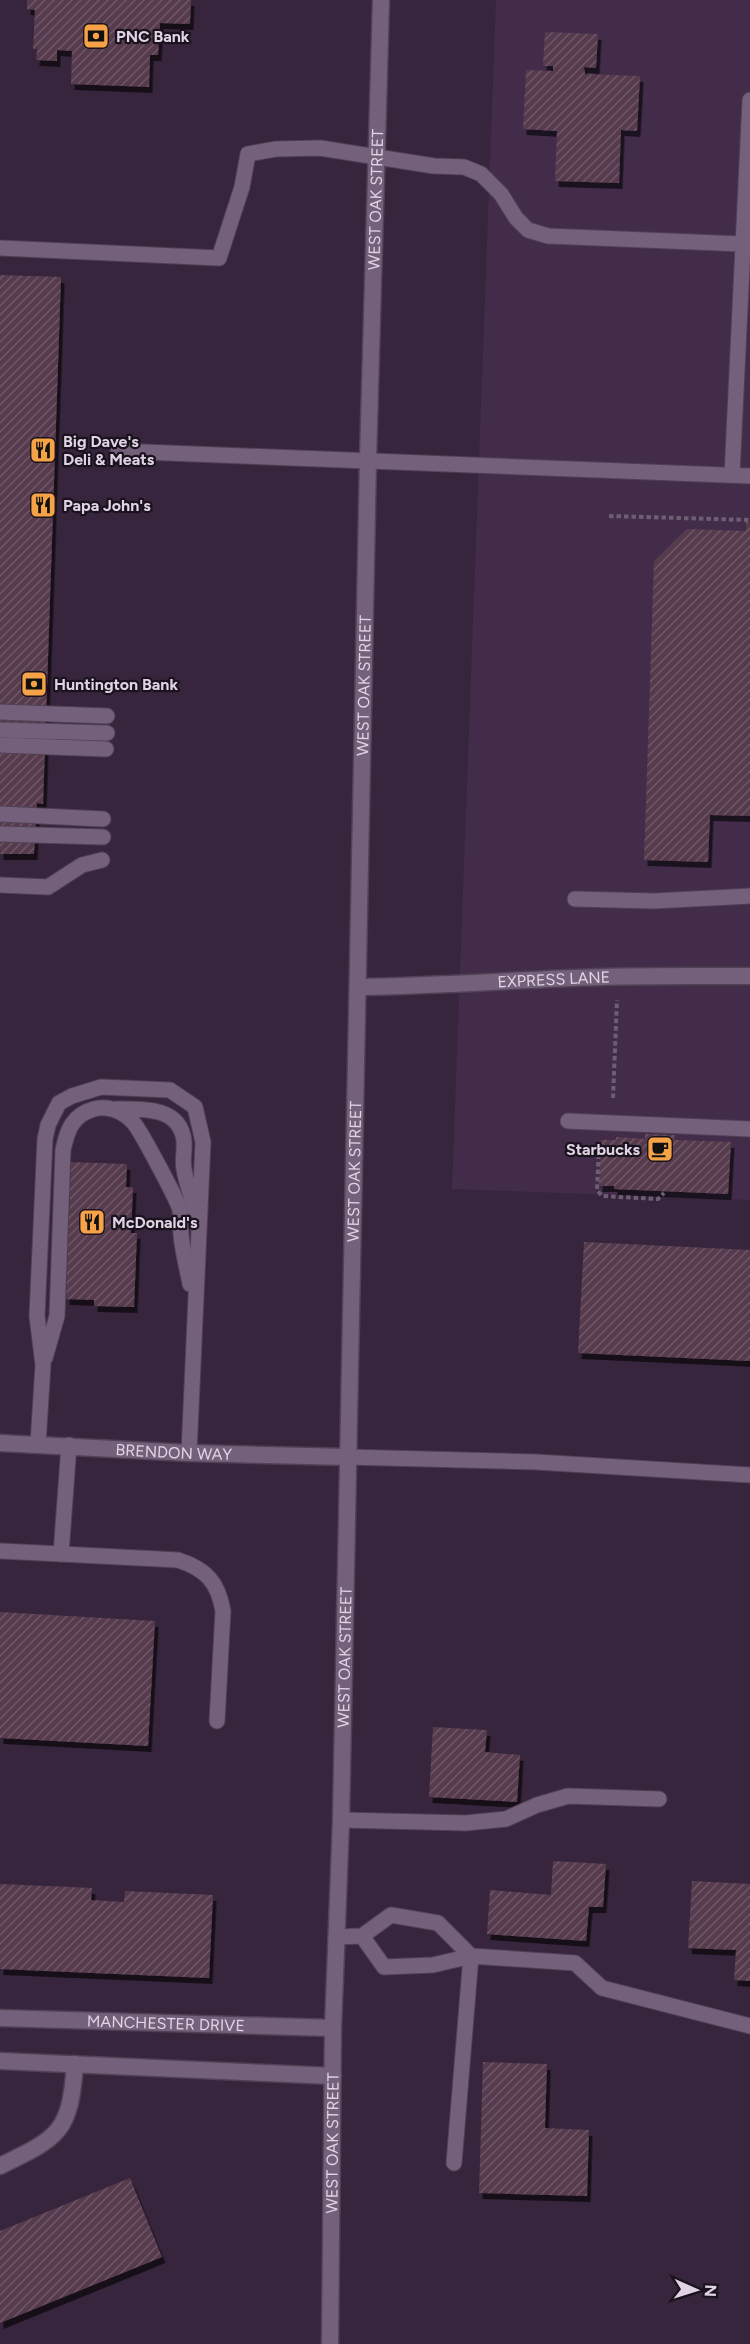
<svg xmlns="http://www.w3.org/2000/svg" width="750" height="2344" font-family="Figtree,sans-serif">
	<defs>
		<pattern id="building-hatch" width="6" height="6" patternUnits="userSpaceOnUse" patternTransform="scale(1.5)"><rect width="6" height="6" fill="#573b4e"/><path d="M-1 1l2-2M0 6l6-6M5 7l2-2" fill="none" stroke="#6f5667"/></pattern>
		<filter id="shadow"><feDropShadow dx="3.5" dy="6" stdDeviation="0" flood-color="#0009"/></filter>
	</defs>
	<rect width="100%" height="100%" fill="#37253d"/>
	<polygon fill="#422c4a" points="496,0 750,0 750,1200 452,1189"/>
	<g fill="url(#building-hatch)" filter="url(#shadow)">
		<polygon points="27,0 191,0 190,24 160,23 158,55 150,55 149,87 71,84 72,51 57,50 57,61 36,60 37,49 33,49 35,10 27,9"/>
		<polygon points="545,32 598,34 596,68 584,67 585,74 640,76 637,131 621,130 619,183 555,181 557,131 523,129 526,70 553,71 553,66 543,66"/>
		<polygon points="0,275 61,277 43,804 37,803 34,854 0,854"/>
		<polygon points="746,522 750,522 750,816 710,815 708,862 644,860 654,562 687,529 746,531"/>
		<polygon points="645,1134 675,1135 675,1140 731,1142 728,1194 614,1189 614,1186 599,1186 601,1140 616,1140 616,1137 645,1139"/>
		<polygon points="71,1162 127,1164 126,1187 133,1187 131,1233 137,1233 134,1307 94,1306 94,1300 66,1299"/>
		<polygon points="584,1242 750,1250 750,1361 578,1353"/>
		<polygon points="0,1612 155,1621 148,1746 0,1738"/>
		<polygon points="433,1727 487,1730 485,1752 520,1755 517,1802 429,1797"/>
		<polygon points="553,1861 606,1864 603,1907 589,1907 586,1941 487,1934 490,1890 551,1895"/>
		<polygon points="692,1881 750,1884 750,1981 734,1980 736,1950 688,1948"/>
		<polygon points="0,1884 92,1888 91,1900 124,1902 125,1891 213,1895 209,1978 0,1969"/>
		<polygon points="483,2062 547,2064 545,2128 589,2130 587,2196 479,2193"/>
		<polygon points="130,2178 162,2257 0,2323 0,2231"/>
	</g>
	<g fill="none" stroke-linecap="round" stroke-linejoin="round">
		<defs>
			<g id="service">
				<polyline points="0,248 219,258 242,187 248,154 276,149 320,148 434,166 464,167 481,174 501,194 516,218 528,230 548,236 742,244"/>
				<polyline points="118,451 750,476"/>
				<polyline points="732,475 750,100"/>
				<polyline points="0,712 107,716"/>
				<polyline points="0,730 107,733"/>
				<polyline points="0,745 106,749"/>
				<polyline points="0,814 103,819"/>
				<polyline points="0,834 103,837"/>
				<polyline points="0,885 48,887 82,865 102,860"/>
				<polyline points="575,899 654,901 750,896"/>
				<path d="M115,1109C142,1109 180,1106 184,1141C185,1150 182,1160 184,1169C186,1183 192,1197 195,1210"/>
				<polyline points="568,1121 750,1129"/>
				<path d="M45,1358L57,1316L63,1150C67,1131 72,1115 94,1109C107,1105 122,1111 132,1121C139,1127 178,1201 180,1210C181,1218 180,1226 181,1234C182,1250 187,1267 190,1284"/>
				<polyline points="38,1444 43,1365 37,1316 45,1139 48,1125 59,1103 72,1096 101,1087 170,1090 195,1107 203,1142 189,1453"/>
				<polyline points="348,1457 536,1462 750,1475"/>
				<polyline points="0,1551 61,1554 69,1445"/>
				<path d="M61,1554L178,1560C206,1569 218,1582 223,1611L217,1721"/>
				<polyline points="341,1820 466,1823 506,1819 537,1805 568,1796 659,1799"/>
				<polyline points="336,1937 362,1936 391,1915 438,1923 471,1956 433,1965 384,1967 362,1936"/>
				<polyline points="454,2163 471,1956 575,1963 602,1988 750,2026"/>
			</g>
			<g id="minor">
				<path id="s1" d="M359,987C430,986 501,981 572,978C632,975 691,976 750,976"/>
				<path id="s2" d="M0,1443L189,1453L348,1457"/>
				<path id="s3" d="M0,2018L333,2028"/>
				<polyline points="0,2061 333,2076"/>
				<path d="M0,2166C60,2137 70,2132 75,2064"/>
			</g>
			<g id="secondary">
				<path id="s4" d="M330,2344L333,2028L341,1820L368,459L381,0"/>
			</g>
		</defs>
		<use href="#service" stroke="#504155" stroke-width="17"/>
		<use href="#minor" stroke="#504155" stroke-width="19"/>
		<use href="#secondary" stroke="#504155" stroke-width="19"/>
		<g stroke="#6e5e73" stroke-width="4" stroke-dasharray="4.5 3" stroke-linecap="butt">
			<polyline points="609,516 750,520"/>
			<polyline points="613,1098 617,1000"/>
			<polyline points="599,1147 597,1190 602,1196 658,1199 664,1193"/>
		</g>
		<use href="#service" stroke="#74607b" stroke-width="15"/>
		<use href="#minor" stroke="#74607b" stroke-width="16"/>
		<use href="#secondary" stroke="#74607b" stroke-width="16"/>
	</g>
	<defs>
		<symbol id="bank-square" viewBox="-11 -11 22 22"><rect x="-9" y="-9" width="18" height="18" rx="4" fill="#f5a346" stroke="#1a121d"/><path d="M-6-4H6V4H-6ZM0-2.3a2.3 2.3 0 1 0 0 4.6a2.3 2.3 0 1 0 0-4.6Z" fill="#111"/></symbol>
		<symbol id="restaurant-square" viewBox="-11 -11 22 22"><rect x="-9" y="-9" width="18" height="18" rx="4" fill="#f5a346" stroke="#1a121d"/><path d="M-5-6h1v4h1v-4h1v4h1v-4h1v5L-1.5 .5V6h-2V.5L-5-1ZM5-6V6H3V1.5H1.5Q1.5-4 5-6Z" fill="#111"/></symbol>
		<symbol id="cafe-square" viewBox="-11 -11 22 22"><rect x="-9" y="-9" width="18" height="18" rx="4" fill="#f5a346" stroke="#1a121d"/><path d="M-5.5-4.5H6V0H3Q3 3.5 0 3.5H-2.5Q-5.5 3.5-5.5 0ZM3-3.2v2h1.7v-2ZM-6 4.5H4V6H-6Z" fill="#111"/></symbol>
	</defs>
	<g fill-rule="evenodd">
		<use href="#bank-square" x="81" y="21" width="30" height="30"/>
		<use href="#restaurant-square" x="28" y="435" width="30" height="30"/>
		<use href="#restaurant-square" x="28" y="490" width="30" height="30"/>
		<use href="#bank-square" x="19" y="669" width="30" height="30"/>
		<use href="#cafe-square" x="645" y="1134" width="30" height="30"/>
		<use href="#restaurant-square" x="77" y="1207" width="30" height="30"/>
	</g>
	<g text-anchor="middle" stroke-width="4.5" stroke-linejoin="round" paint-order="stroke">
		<g font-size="16" font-weight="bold" fill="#e0d4e4" stroke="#1a121d" text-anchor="start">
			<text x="116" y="42">PNC Bank</text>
			<text x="63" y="447">Big Dave's<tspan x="63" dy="18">Deli &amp; Meats</tspan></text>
			<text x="63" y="511">Papa John's</text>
			<text x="54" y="690">Huntington Bank</text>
			<text x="640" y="1155" text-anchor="end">Starbucks</text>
			<text x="112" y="1228">McDonald's</text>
		</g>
		<g font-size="16" fill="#e0d4e4" stroke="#1a121d">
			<text dy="6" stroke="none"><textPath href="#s4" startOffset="2145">WEST OAK STREET</textPath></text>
			<text dy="6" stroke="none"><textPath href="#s4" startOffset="1659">WEST OAK STREET</textPath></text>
			<text dy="6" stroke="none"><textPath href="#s1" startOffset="195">EXPRESS LANE</textPath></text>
			<text dy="6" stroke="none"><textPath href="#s4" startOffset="1173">WEST OAK STREET</textPath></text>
			<text dy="6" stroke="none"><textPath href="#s2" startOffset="174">BRENDON WAY</textPath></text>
			<text dy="6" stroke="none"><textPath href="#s4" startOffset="687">WEST OAK STREET</textPath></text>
			<text dy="6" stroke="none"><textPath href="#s3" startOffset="166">MANCHESTER DRIVE</textPath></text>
			<text dy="6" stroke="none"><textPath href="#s4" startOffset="201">WEST OAK STREET</textPath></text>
		</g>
	</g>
	<g transform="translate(696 2290) rotate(93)" stroke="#1a121d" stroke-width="4.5" paint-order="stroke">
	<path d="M0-4.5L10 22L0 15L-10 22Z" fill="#e0d4e4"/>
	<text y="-9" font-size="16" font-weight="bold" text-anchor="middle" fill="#e0d4e4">N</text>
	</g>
</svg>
